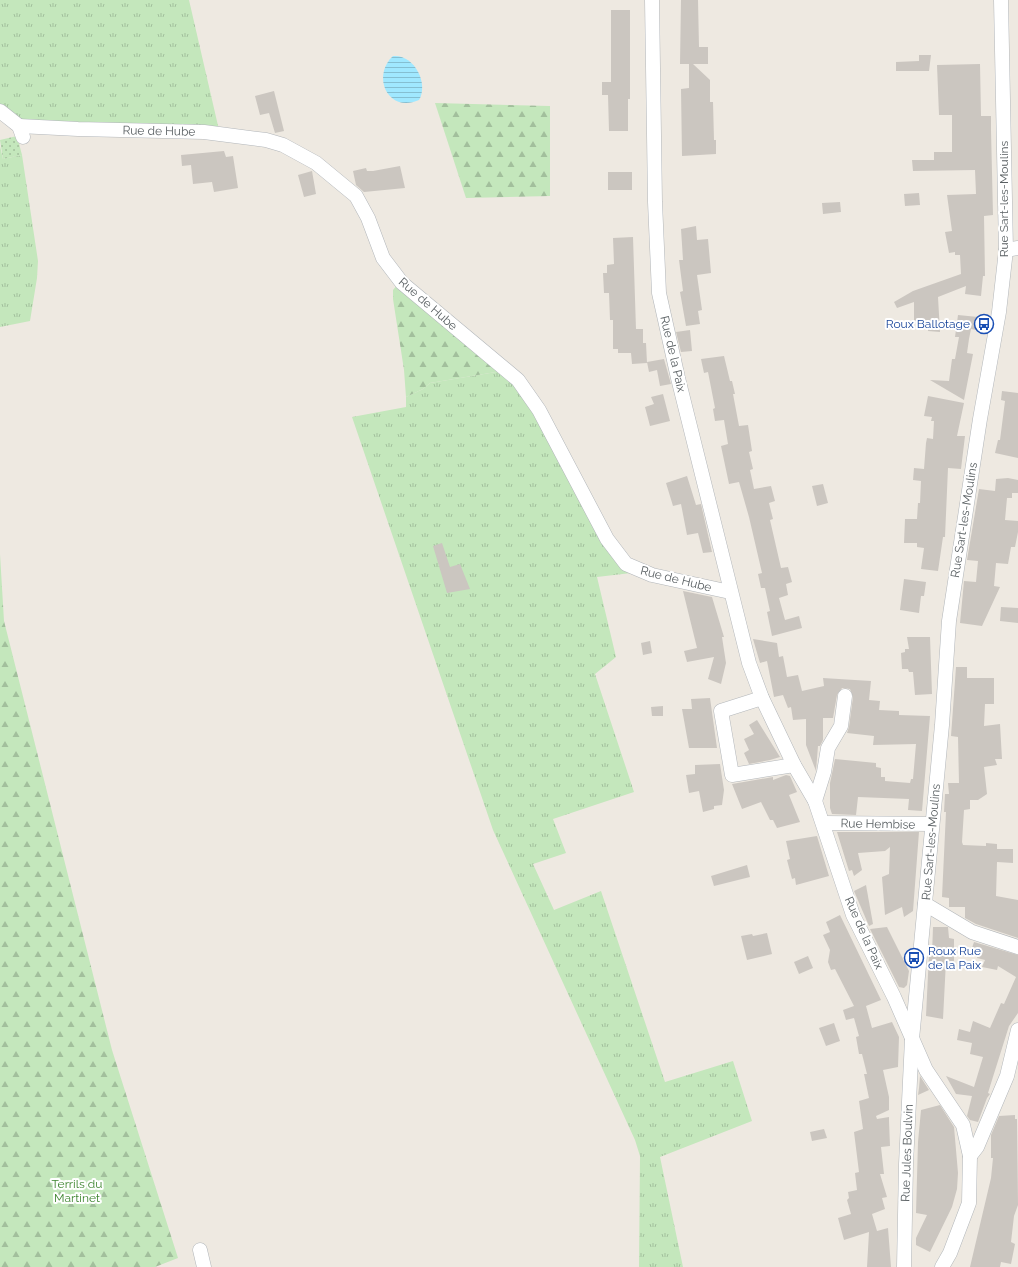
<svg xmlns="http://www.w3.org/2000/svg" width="1018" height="1267" font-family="Raleway,sans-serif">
	<defs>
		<pattern id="grass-tufts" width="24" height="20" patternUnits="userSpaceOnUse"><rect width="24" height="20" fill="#c4e7bc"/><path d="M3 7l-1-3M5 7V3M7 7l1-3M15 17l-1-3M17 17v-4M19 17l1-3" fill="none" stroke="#a2bf9c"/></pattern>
		<pattern id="forest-firs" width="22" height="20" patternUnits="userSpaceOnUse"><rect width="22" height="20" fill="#c4e7bc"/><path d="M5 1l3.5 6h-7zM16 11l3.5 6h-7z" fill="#a2bf9c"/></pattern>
		<pattern id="garden-dots" width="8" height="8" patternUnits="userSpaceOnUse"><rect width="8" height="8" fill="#c4e7bc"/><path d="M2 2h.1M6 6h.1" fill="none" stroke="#a2bf9c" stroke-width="1.8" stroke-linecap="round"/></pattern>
		<pattern id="water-rules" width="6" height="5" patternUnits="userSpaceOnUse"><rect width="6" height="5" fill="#a0e8ff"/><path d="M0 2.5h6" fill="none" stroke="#85bfd2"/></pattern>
	</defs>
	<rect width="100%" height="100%" fill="#eee9e1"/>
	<g fill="url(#grass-tufts)">
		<polygon points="0,0 189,0 219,130 23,121 0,106"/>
		<polygon points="0,146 3,159 22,155 38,261 37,278 30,321 0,327"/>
		<polygon points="502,371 521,388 631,573 597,577 616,657 595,674 634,792 553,819 566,853 533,864 554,910 601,891 665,1082 733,1061 752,1121 660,1157 683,1267 639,1267 640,1156 635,1140 493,830 352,417 406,407 406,397 423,389 430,383"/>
	</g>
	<g fill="url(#forest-firs)">
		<polygon points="435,103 550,106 550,196 466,198"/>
		<polygon points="398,284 502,371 430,383 423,389 406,397 404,370 393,299 393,290"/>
		<polygon points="0,554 4,621 112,1050 178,1258 155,1267 0,1267"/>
	</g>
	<polygon fill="url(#garden-dots)" points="17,136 22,155 3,159 0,140"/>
	<path fill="url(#water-rules)" d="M393,56C414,54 429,83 419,100C388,114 371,76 393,56Z"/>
	<g fill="#cbc6c0">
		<polygon points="681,0 698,0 699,47 708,47 708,64 693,64 710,80 710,102 713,102 714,140 716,140 716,154 682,156 681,89 689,88 689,64 680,64"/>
		<polygon points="611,10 630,10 630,99 628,99 628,131 609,131 608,95 602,95 602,82 611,82"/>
		<polygon points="919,55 931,55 929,71 896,71 896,62 919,61"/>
		<polygon points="980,64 981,116 991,116 991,130 993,215 984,216 985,276 983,276 981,296 965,294 966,286 938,297 940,332 928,331 929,322 914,321 914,302 897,308 894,302 913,291 961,274 960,255 955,255 955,252 949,253 945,232 952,231 947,195 976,194 975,170 913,171 912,160 934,160 934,152 952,152 952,115 939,115 937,65"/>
		<polygon points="274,91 284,131 275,133 269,113 260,115 255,96"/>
		<polygon points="224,151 226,157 233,156 238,188 214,192 212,182 193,184 191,165 182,166 181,155"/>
		<polygon points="400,166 405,188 364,192 356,185 353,171 366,168 367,171 373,171"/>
		<polygon points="312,171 316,194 304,197 298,175"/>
		<rect x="608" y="172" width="24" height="18"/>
		<polygon points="919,193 920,205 905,206 904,194"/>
		<polygon points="840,202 841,212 823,214 822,203"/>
		<polygon points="696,226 697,240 708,239 711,273 697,275 702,310 698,311 700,324 686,326 680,292 683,291 679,260 683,260 681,229"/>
		<polygon points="633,237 636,329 643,329 643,343 646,343 647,363 632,364 631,353 618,353 618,349 613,349 613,320 610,320 609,293 604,293 603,273 607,273 607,265 614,264 613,238"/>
		<polygon points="958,315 978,317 976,330 971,329 969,339 967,353 973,354 964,400 930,380 949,381 952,359 955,359 959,337 955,337"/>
		<polygon points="690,330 692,351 681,352 676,332"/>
		<polygon points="724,356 730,381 732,381 735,394 733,394 739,426 748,425 752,451 749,452 753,469 750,470 754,489 771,486 775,501 769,503 773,519 770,520 781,568 788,567 792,582 786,584 788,595 779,598 785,620 799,616 802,628 772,636 767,612 770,611 765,588 761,588 758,574 762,573 749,517 739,482 729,484 721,446 728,444 724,420 715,421 713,409 715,408 708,372 704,373 701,359"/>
		<polygon points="664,359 671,384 660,386 657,370 649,372 647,362"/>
		<polygon points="1002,391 1018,393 1018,458 995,453 998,440 1000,440 1005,401 1001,400"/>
		<polygon points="663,394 670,421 650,426 645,407 654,404 651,397"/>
		<polygon points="928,396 964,403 957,436 965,436 961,469 948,468 945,537 943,537 938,571 921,569 924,548 917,547 917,543 904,543 905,519 917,519 918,503 920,503 921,481 913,480 914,468 924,469 926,443 927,438 933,439 934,421 931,421 932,417 924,416"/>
		<polygon points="687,476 696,505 701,504 712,552 703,553 698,533 687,535 681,504 673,506 666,483"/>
		<polygon points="1008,478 1018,480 1018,493 1012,493 1012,498 1007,498 1005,520 1018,521 1018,532 1015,547 1011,547 1008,564 996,563 994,586 1000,587 982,626 960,623 964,581 976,582 978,561 967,560 979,489 995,491 996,479"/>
		<polygon points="823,484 828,503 817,506 812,486"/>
		<polygon points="442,543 450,567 460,564 470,589 447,593 433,546"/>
		<polygon points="904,579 926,582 924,596 921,596 919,613 900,610"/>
		<polygon points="683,591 712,597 724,637 722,637 726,663 721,684 708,679 714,657 687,662 684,651 697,648"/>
		<polygon points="1001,607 1018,608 1018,623 1000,621"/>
		<polygon points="907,637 930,637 932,694 915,695 913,672 909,672 908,669 902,669 901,653 905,652 905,649 909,649"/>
		<polygon points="753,639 777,643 779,657 783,656 787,677 798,675 802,691 824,686 823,678 871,681 869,700 880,701 879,710 899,711 899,715 930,716 922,811 908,810 909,799 858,797 856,815 832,814 830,808 830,783 835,759 876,763 876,767 881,768 881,777 885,777 885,781 910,783 911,779 913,779 916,744 873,745 874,736 847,733 849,727 853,697 850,689 842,688 837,695 833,718 823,718 823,740 820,746 818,746 816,771 806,745 806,719 793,720 791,707 788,708 783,695 774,697 767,661 760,663"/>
		<polygon points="650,641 652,653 643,655 641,643"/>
		<polygon points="956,667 967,667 967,678 994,678 994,704 985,704 984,726 1000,724 1002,759 995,759 997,765 984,767 987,794 978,800 970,800 970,809 964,810 962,842 963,845 986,846 986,843 997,844 997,849 1013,849 1013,863 997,862 996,896 1018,900 1018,938 976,924 965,918 965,907 949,907 949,898 942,897 946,812 944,812 945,794 949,794 948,783 959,783 958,737 951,736"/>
		<polygon points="710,698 717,748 689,748 682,709 692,709 691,699"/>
		<polygon points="663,706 663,716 652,716 651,707"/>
		<polygon points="757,720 780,757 770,760 749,764 744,753 749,750 744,739 754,734 749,725"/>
		<polygon points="720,764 724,790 722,805 714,806 714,809 703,812 699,791 689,793 686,775 695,774 695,765"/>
		<polygon points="786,775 790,776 797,792 789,795 800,822 777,828 773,820 770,820 761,802 742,809 732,784 773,777 773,780"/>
		<polygon points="837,832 919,832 913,911 904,917 902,907 885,915 882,877 889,874 890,847 885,851 858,853 862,870 854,876 852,870 849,871"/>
		<polygon points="817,836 829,876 796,885 795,878 792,879 787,860 790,859 786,841"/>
		<polygon points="747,865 750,877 714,886 711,876"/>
		<polygon points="866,885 873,924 869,926 854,891"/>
		<polygon points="840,915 881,1000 866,1006 872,1028 892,1022 899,1037 898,1067 883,1070 889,1097 889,1110 876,1116 877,1119 889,1117 889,1121 890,1146 881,1147 884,1174 880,1174 887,1197 882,1198 885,1209 872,1214 877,1231 888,1228 891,1267 867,1267 869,1232 844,1240 838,1218 851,1214 847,1200 849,1198 848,1192 857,1190 855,1173 859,1172 854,1132 863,1129 859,1101 869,1098 864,1074 867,1074 862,1054 859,1054 856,1037 859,1036 854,1018 846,1020 843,1010 854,1006 835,969 831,970 828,962 830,950 823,935 830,932 826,922"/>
		<polygon points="887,927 909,971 907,985 904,988 899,987 870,929"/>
		<polygon points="933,927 948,927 949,938 954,939 954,962 946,961 943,1019 926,1016 929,954 932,954"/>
		<polygon points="767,933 772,954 747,960 741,936 752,934 753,936"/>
		<polygon points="974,942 1018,955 1018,1013 1009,1026 992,1080 988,1093 990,1094 987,1098 978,1122 970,1120 967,1116 972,1096 956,1094 946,1076 974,1087 983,1057 970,1054 972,1043 957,1040 959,1029 970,1032 973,1021 990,1028 1001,1003 1004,1004 1016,977 998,966 997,970 982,967 985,960 977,958 978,954 971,951"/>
		<polygon points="808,956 813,968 799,974 794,962"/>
		<polygon points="834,1023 840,1041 826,1046 819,1028"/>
		<polygon points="920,1076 929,1090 918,1095 919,1088"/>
		<polygon points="940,1105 954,1127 958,1173 957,1189 952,1207 930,1252 916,1245 916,1238 927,1215 916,1213 918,1142 921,1110"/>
		<polygon points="1015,1115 1015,1119 1017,1119 1018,1205 1014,1216 1011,1242 1015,1244 1011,1264 1001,1262 1000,1267 970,1267 991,1178 993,1158 991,1158 991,1135 999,1116"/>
		<polygon points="824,1129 827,1138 812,1141 810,1132"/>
	</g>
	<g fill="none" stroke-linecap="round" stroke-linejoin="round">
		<defs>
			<g id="street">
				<polyline points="652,0 655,202 659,293 678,378 749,663 762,698 794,765 815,801 853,915 894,997 926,1070 963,1125 970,1156 969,1203 950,1253 942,1267"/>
				<polyline points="0,111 19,126 23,137"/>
				<polyline points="19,126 78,129 204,132 266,140 283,145 316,163 356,196 368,218 383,258 402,283 518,380 539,410 607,539 626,564 652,575 730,592"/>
				<polyline points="1006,250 1018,248"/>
				<polyline points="762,698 721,711 732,775 794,765"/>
				<polyline points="815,801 824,772 828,748 841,726 845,696"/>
				<polyline points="823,823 932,824"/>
				<polyline points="925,904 972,932 1018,947"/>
				<polyline points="970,1156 977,1147 1007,1076 1018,1030"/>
				<polyline points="200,1250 204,1267"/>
				<polyline points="904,1267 906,1164 912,1039 942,725 949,621 980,419 999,312 1006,250 1001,0"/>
			</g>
		</defs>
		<use href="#street" stroke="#b2b6ba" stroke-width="15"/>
		<use href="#street" stroke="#fff" stroke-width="14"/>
	</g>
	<defs>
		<symbol id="bus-ring" viewBox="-11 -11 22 22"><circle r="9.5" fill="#fff" stroke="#1a4fb4" stroke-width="1.5"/><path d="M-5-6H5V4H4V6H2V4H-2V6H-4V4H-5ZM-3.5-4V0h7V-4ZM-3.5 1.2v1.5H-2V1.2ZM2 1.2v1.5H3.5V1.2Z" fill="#1a4fb4"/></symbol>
	</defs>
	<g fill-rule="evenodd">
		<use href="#bus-ring" x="973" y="313" width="22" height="22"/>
		<use href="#bus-ring" x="903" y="947" width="22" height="22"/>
	</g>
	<g text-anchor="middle" stroke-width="4" stroke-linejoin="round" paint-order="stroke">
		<g font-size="12" fill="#5a6063" stroke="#fff">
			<text transform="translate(159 131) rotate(1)" y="4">Rue de Hube</text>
			<text transform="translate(1004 199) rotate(-90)" y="4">Rue Sart-les-Moulins</text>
			<text transform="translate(428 304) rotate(41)" y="4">Rue de Hube</text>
			<text transform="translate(673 354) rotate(77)" y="4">Rue de la Paix</text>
			<text transform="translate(964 520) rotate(-81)" y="4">Rue Sart-les-Moulins</text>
			<text transform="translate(676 579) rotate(14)" y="4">Rue de Hube</text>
			<text transform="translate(878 824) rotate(1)" y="4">Rue Hembise</text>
			<text transform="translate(931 842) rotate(-85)" y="4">Rue Sart-les-Moulins</text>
			<text transform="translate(864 933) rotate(66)" y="4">Rue de la Paix</text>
			<text transform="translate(907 1153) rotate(-88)" y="4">Rue Jules Boulvin</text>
		</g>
		<g font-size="12" fill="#164399" stroke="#fff" text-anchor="end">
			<text x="970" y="328">Roux Ballotage</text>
			<text x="928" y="955" text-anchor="start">Roux Rue<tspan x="928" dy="14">de la Paix</tspan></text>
		</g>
		<g font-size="12" fill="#3d852f" stroke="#fff">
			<text x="77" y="1188">Terrils du<tspan x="77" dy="14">Martinet</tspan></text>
		</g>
	</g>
</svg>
